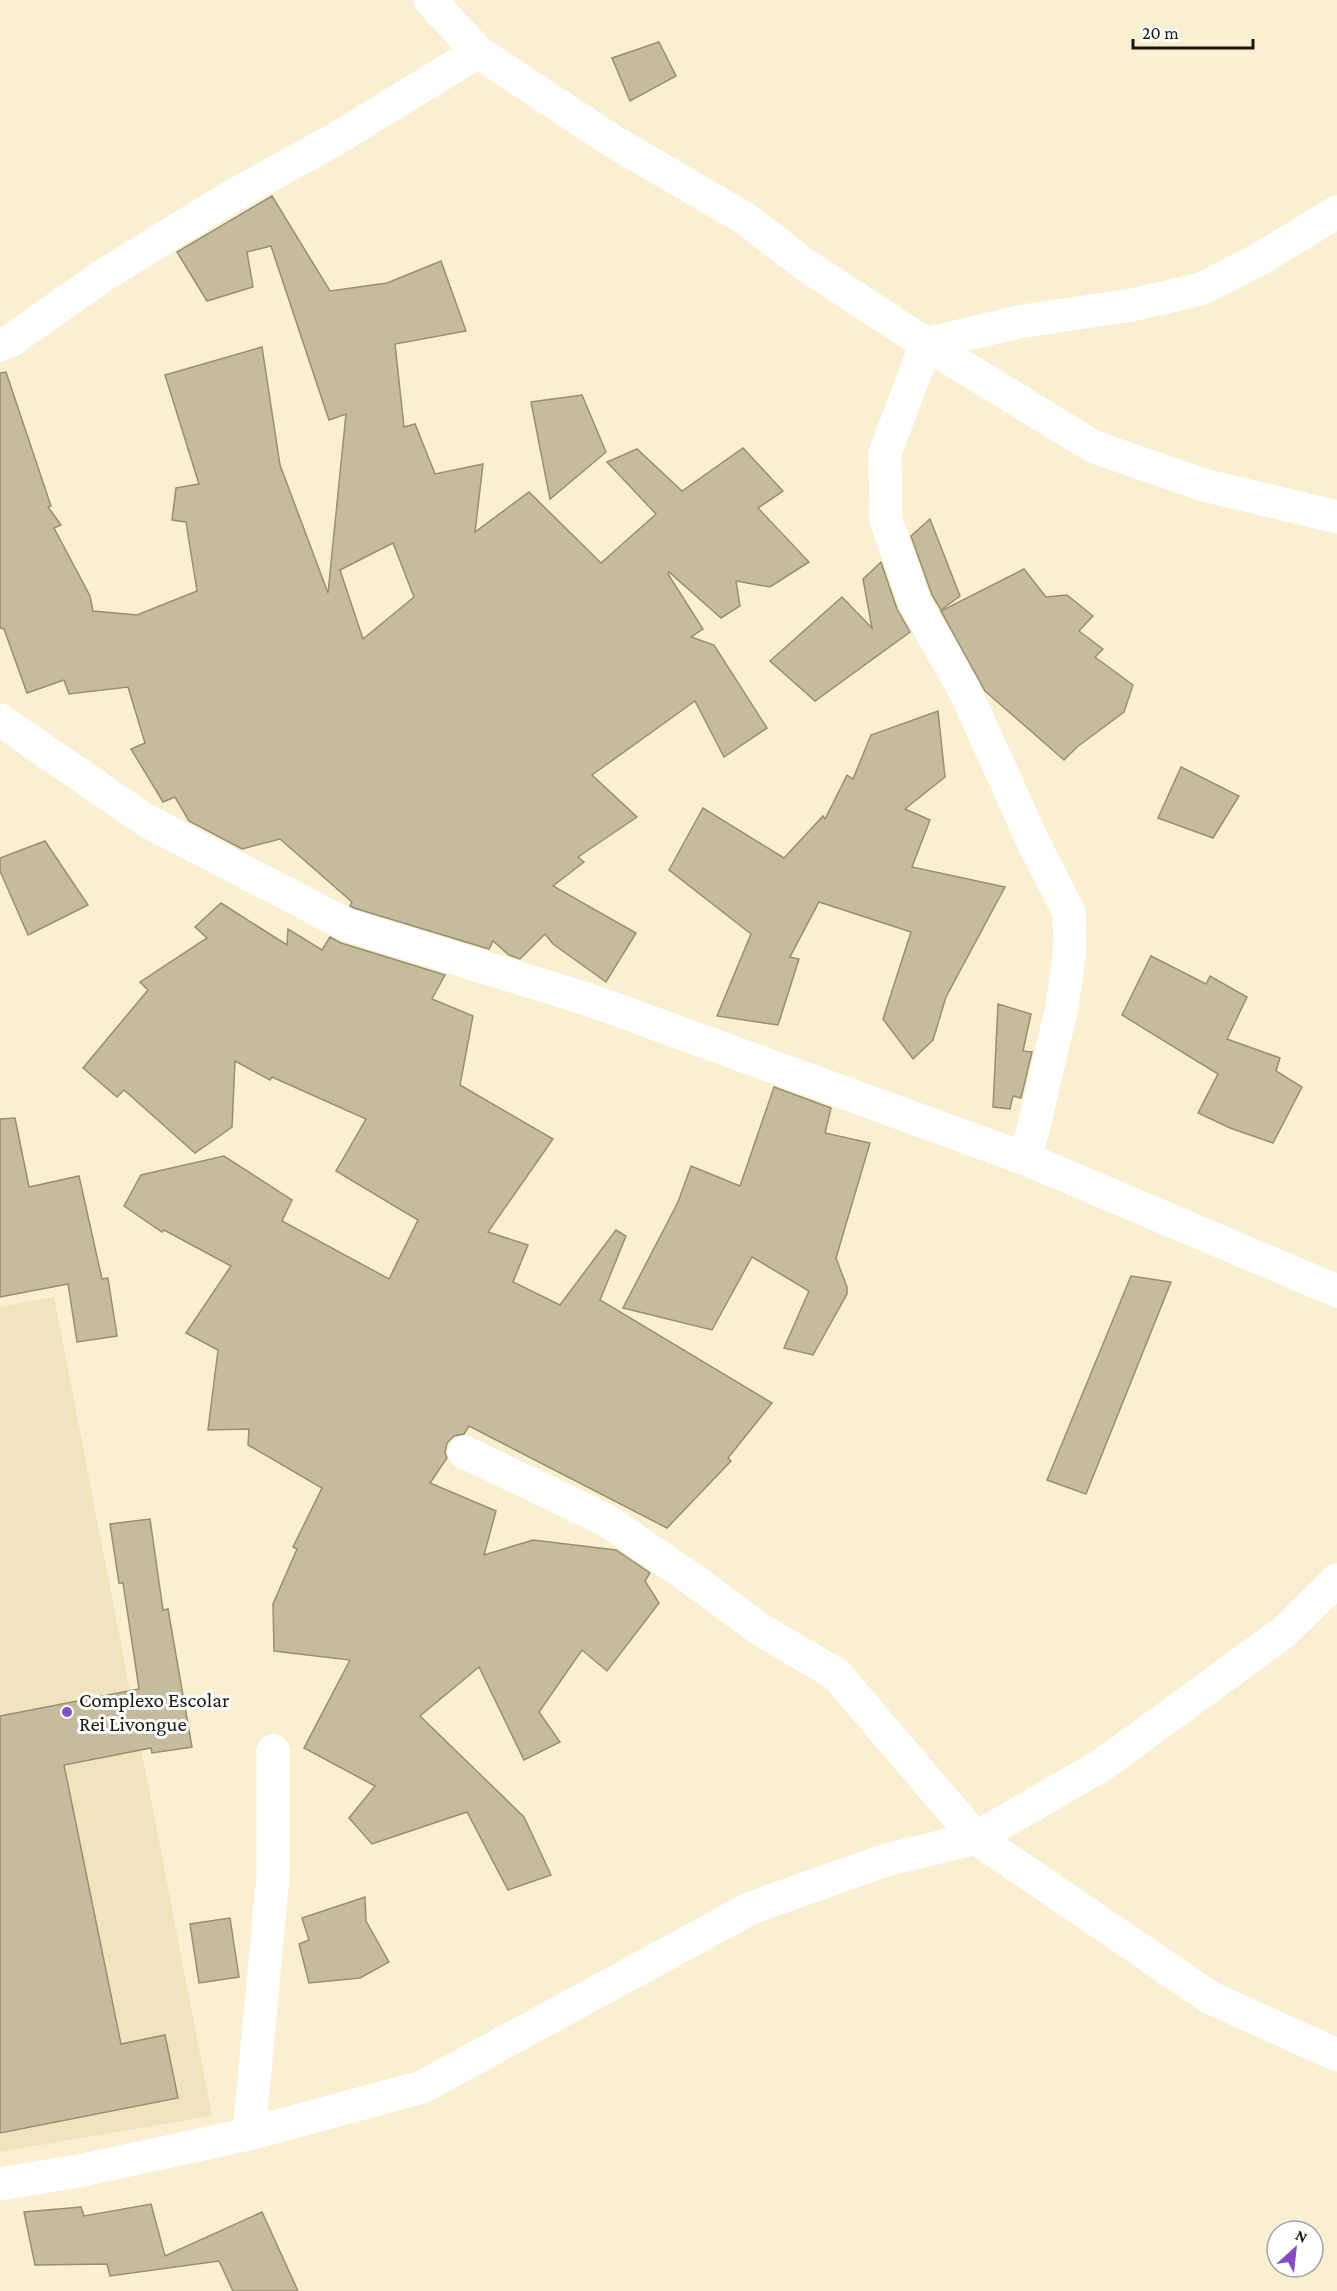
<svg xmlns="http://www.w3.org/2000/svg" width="1337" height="2291" font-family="'Crimson Pro',serif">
	<rect width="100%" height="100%" fill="#faf0d1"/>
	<polygon fill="#f0e4be" points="54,1297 212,2116 0,2152 0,1307"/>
	<g fill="#c5bc9e" stroke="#988f72" stroke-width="1.5" fill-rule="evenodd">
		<polygon points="659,42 676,76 630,101 612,58"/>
		<path d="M272,196L330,291L387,283L441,261L466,331L395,344L404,427L415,424L435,474L483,464L475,532L529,492L601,563L656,514L607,462L637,449L682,491L743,448L783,491L758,508L809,562L770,587L736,581L740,606L721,618L669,572L668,574L703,629L691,637L714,645L767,728L724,757L695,701L592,775L637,817L578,857L584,862L553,886L636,933L606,982L553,944L545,934L520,959L509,955L493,941L489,949L354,908L350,906L352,902L280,839L242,849L189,821L175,797L163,802L131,749L145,743L128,687L69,694L64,680L27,693L4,629L0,628V373L6,372L51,506L48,507L61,525L54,528L90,596L93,611L137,615L197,591L186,522L172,520L176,488L199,484L165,375L262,347L280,465L328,593L346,414L329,420L271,246L247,252L253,287L207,301L177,252ZM393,543L414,597L363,639L340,570Z"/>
		<polygon points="582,395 606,452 550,499 531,402"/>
		<polygon points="930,519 960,596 941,610 932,595 911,536"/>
		<polygon points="881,562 897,609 910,632 815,701 770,661 842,597 872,628 863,579"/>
		<polygon points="1024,569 1046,597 1067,595 1093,616 1079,631 1103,649 1095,657 1133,685 1124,712 1077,747 1064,760 985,691 941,611"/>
		<polygon points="938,711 945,777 905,809 930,820 912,867 1005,887 946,997 933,1040 913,1059 883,1019 911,932 819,902 790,957 799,959 778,1025 717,1016 751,934 669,870 703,808 784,858 823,816 825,819 847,775 853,779 871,735"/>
		<polygon points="1181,767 1239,796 1213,838 1158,818"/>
		<polygon points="45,841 88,905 28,935 0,871 0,858"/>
		<polygon points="221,903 287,945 288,929 322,950 330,937 341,943 445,975 432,999 473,1016 460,1085 553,1139 488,1232 528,1245 513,1282 560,1305 616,1230 626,1236 600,1300 772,1403 728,1458 731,1461 667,1528 469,1426 464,1434 454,1436 447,1443 445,1453 447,1458 430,1483 496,1511 484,1555 533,1540 616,1550 650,1573 645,1581 659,1603 607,1671 582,1650 539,1712 560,1742 524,1760 479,1667 420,1716 524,1817 551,1875 508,1890 467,1812 372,1844 349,1818 375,1786 304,1748 350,1660 274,1651 273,1604 297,1549 293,1547 322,1488 248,1445 249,1429 208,1430 218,1350 186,1333 231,1266 164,1230 162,1232 124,1206 141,1175 224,1156 292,1200 282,1221 389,1279 418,1220 336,1171 366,1119 272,1077 270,1080 235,1061 232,1127 195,1153 124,1090 117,1097 83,1068 148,990 140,982 207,938 195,927"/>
		<polygon points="1151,956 1206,984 1210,976 1247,997 1227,1039 1280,1058 1276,1071 1302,1087 1273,1143 1230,1128 1198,1113 1218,1074 1122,1015"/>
		<polygon points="998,1004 1031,1014 1023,1051 1032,1052 1021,1098 1013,1096 1010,1109 993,1107"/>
		<polygon points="774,1087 831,1108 825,1133 870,1143 836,1258 847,1287 847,1294 813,1355 784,1348 809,1291 752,1257 712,1330 623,1308 678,1202 691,1166 740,1186"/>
		<polygon points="15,1118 29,1187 79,1176 102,1279 108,1278 117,1336 77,1342 68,1284 0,1297 0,1119"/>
		<polygon points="1131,1276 1171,1282 1086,1494 1047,1480"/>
		<polygon points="150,1519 163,1610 168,1609 192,1747 152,1753 151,1748 64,1765 121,2044 165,2035 178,2098 0,2133 0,1716 139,1689 123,1583 119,1583 110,1524"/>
		<polygon points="365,1897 366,1921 389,1962 360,1978 309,1983 299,1944 309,1940 302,1918"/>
		<polygon points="230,1918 239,1977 199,1983 190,1924"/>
		<polygon points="151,2204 165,2256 262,2212 298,2291 233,2291 219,2261 110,2276 107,2264 35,2265 24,2212 81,2207 84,2216"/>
	</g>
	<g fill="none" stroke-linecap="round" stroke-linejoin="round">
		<g stroke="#fff" stroke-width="33">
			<polyline points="430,0 478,52 614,142 746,219 804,264 926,344 1094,447 1204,485 1337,517"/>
			<polyline points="0,345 10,341 104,275 229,198 334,140 478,52"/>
			<polyline points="0,720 147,821 347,925 590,1000 1026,1159 1337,1291"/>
			<polyline points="1026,1159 1062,1007 1070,950 1069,912 1035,846 965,691 915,603 886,520 885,453 926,344 1018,322 1132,305 1201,289 1258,260 1337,212"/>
			<polyline points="464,1452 606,1520 699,1584 761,1630 836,1674 976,1838 1211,1998 1337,2055"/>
			<polyline points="249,2134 273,1877 273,1751"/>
			<polyline points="0,2184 79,2171 249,2134 422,2087 751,1908 886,1860 976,1838 1102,1765 1284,1632 1337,1580"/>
		</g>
	</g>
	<circle fill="#864ec5" stroke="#fff" stroke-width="2" cx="67" cy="1712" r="6"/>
	<g text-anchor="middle" stroke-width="6" stroke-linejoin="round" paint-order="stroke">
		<g font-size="21" fill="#1a170c" stroke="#fff" text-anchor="start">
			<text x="79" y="1707">Complexo Escolar<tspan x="79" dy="24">Rei Livongue</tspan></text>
		</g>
	</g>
	<g transform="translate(1295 2249) rotate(27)"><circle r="28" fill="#ffffff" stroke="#a3a29e" stroke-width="1.5"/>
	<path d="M0-4.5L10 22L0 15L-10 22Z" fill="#864ec5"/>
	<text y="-9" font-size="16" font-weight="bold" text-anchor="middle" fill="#1a170c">N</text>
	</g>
	<path d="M1133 39v9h120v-9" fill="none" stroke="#1a170c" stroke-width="3"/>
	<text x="1142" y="39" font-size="18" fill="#1a170c" stroke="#ffffff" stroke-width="4.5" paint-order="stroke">20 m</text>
</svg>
